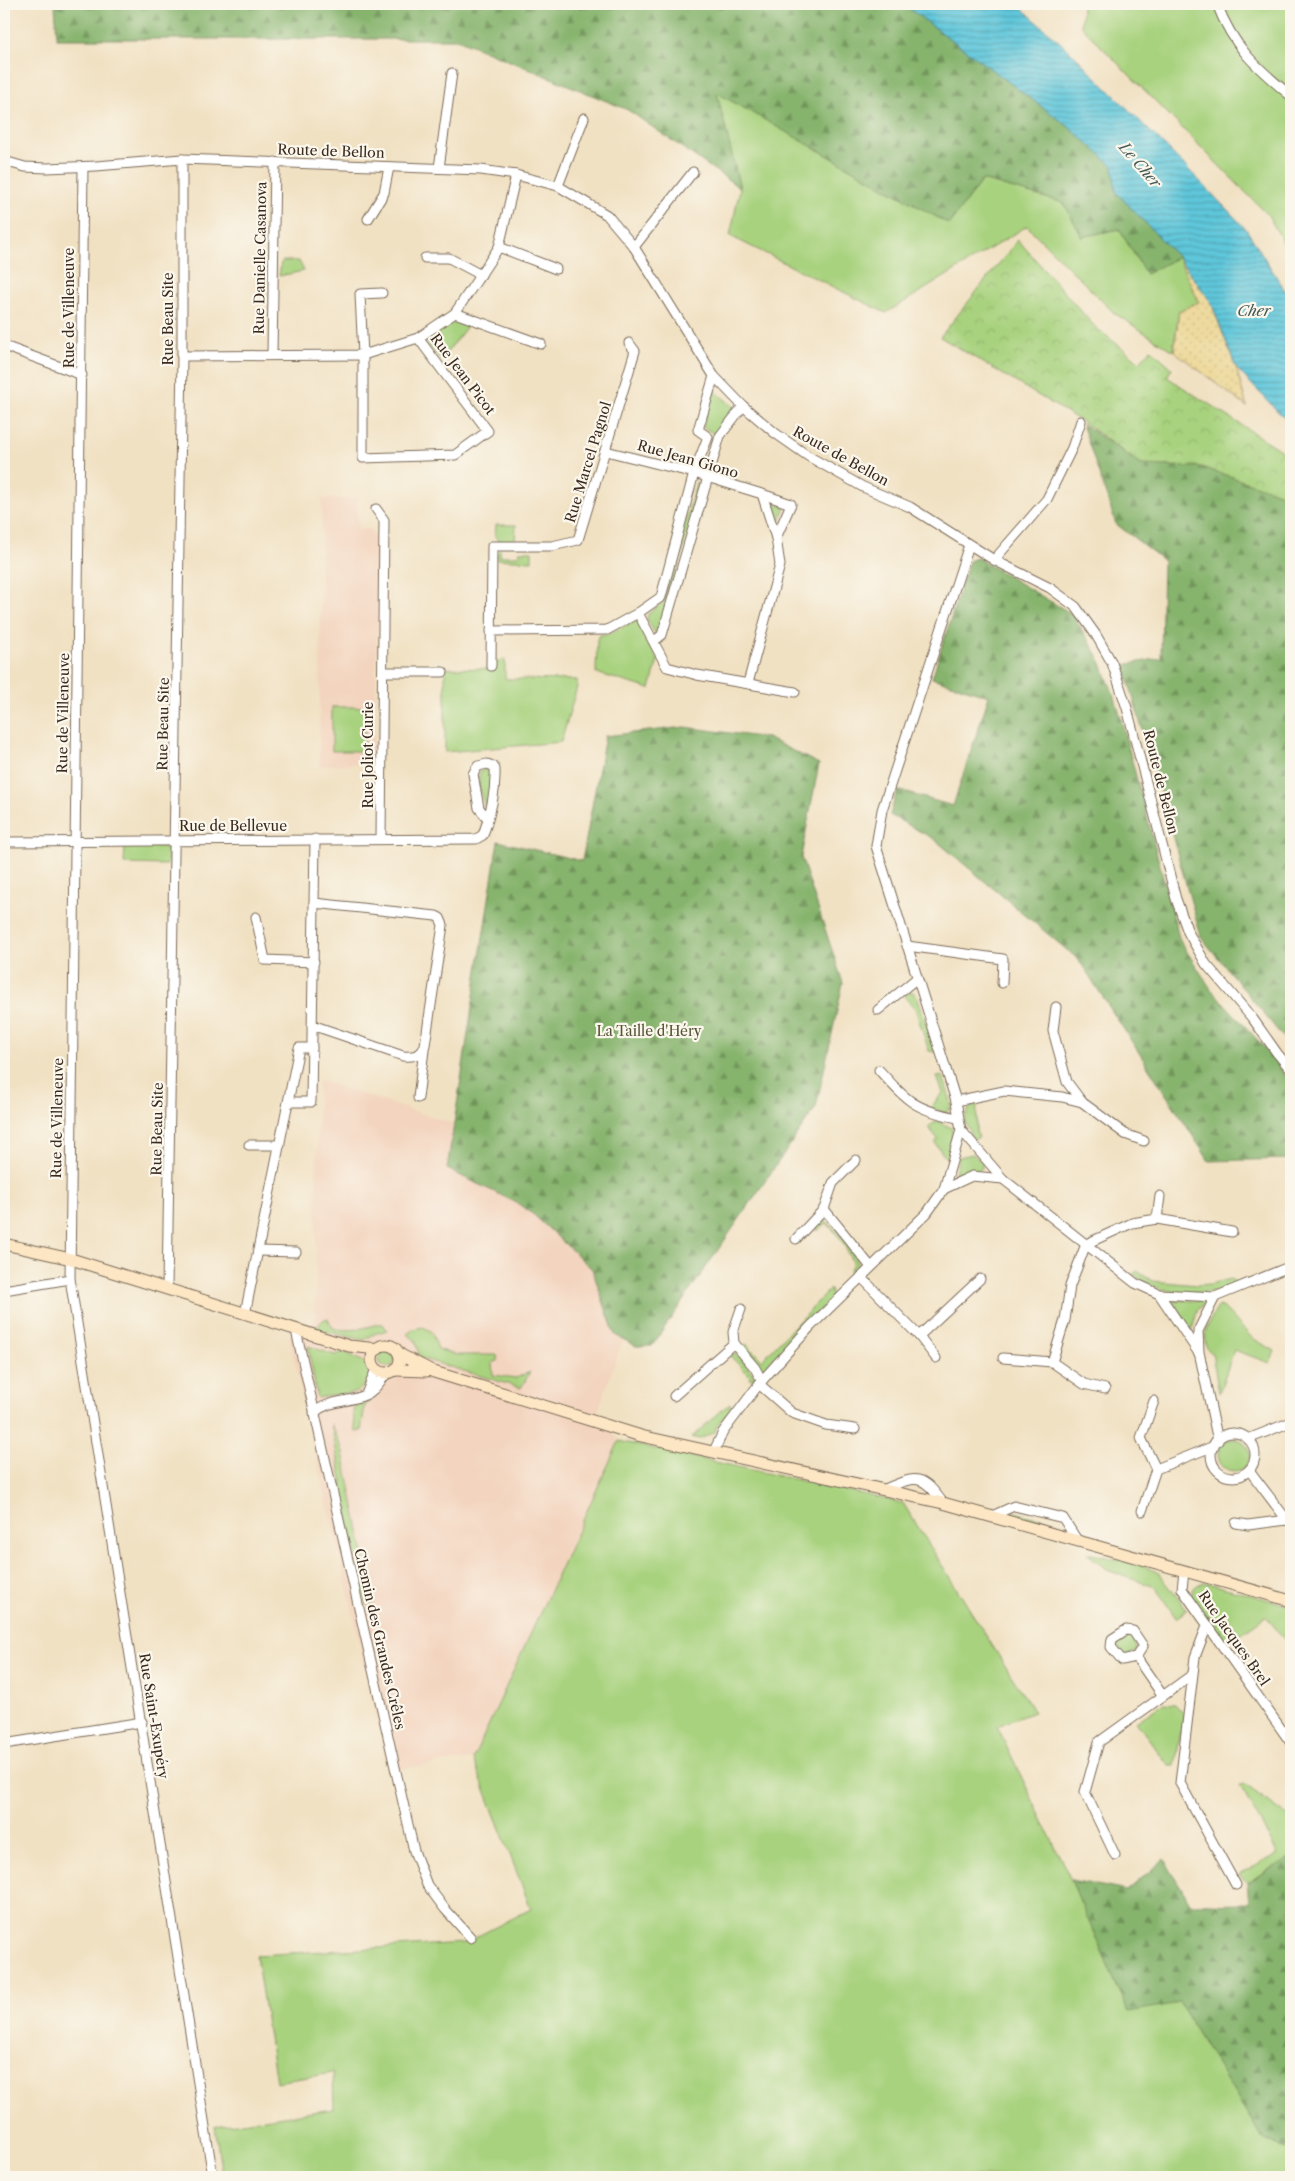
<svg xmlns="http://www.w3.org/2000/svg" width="1295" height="2181" font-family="'Libre Caslon Text',serif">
	<defs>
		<pattern id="forest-firs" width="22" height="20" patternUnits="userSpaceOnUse" patternTransform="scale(1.25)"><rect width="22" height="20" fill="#86b46d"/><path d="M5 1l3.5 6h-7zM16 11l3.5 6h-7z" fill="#6f9359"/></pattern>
		<pattern id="sand-dots" width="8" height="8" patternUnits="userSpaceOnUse" patternTransform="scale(1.25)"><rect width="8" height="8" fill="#eeda9e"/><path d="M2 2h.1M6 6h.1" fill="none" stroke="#cdbb88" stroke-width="1.8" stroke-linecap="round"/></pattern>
		<pattern id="park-crowns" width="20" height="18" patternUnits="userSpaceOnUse" patternTransform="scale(1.25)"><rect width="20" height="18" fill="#a8d27e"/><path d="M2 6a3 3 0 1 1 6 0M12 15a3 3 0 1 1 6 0" fill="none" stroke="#92b46c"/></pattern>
		<pattern id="water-rules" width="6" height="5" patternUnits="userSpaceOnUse" patternTransform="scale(1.25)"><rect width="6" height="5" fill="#5fc7db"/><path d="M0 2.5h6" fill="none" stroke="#50a2b1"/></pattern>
	</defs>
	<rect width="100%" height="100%" fill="#fbf7ec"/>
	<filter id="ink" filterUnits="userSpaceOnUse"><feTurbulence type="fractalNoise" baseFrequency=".02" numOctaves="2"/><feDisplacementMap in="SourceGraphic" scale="10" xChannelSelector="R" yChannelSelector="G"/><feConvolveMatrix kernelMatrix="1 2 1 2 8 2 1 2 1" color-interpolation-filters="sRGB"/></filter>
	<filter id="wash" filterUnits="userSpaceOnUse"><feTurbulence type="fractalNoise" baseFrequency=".0096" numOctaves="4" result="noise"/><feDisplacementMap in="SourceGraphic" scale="20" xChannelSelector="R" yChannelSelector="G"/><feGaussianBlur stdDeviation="1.12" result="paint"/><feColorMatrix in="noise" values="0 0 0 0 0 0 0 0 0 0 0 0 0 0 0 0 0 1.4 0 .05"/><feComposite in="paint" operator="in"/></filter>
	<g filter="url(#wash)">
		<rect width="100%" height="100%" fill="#f1e1c3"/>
		<g fill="#f3d4be">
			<polygon points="357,498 358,529 371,529 379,544 376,669 374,670 374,674 376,674 374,763 319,766 322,499"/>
			<polygon points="318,1080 454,1124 447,1169 517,1203 534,1215 592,1269 615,1335 623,1339 597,1414 619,1441 473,1759 389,1770 289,1337 315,1324"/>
		</g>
		<g fill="#a8d27e" stroke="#727e4e">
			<polygon points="1082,4 1291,4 1291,256 1268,215 1081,26"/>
			<polygon points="716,92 949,224 982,180 1064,203 1082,237 1119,229 1146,274 1178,257 1199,302 1179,311 1173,351 1114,313 1027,226 886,313 730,236 740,188"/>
			<polygon points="283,261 299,261 304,271 279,276 281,263"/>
			<polygon points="454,317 468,322 468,325 441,360 426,342 426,337"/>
			<polygon points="715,391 735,408 716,435 703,427 711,392"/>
			<polygon points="696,483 702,484 658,633 654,632 647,619 648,614 663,602"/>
			<polygon points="769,501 785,507 777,529"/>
			<polygon points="496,525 516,525 515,541 498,541 495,536"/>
			<polygon points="500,550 500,556 519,556 519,551 532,551 532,561 496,559 496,551"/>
			<polygon points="637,620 658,660 650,689 596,673 597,639 600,635 608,634"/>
			<polygon points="505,660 505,679 577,680 577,687 561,742 445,752 445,668 495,669 496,661"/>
			<rect x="332" y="707" width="32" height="44"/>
			<path d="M486,769L490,771L492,793L489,806H485C481,794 477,784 480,771Z"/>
			<polygon points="125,846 163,846 168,851 167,865 124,864"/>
			<polygon points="909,992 913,992 918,998 935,1052 929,1051 915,1008 905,998"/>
			<polygon points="943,1076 952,1105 946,1113 930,1108 943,1093 937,1077"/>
			<polygon points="977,1102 976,1131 979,1137 973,1140 964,1119 969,1109"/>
			<polygon points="937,1121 952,1128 952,1134 948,1161 935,1143 938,1139 928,1127"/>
			<polygon points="973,1154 982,1162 982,1168 978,1171 953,1180 959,1157"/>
			<path d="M819,1220H825C839,1233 855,1248 858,1267L853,1275L849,1272L853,1263L841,1239L827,1223L817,1231L816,1223Z"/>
			<path d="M1137,1271L1152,1281L1198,1285L1210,1284L1231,1279L1238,1284C1205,1298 1161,1297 1133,1274Z"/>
			<polygon points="830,1289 832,1297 764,1369 743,1348 746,1344 762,1360"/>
			<polygon points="1172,1300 1206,1301 1197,1311 1192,1331"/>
			<path d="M1219,1306L1224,1308L1252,1338L1275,1351L1270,1363L1234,1350L1219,1393L1212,1353C1196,1342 1210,1319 1219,1306Z"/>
			<path d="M324,1319H328L333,1328C343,1331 357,1330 367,1327C373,1326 377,1323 383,1324L387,1330L374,1334L364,1340L315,1329Z"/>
			<polygon points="423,1327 431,1331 438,1349 456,1355 497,1355 498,1361 492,1363 493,1375 516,1378 530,1372 521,1388 420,1358 415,1340 407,1334 414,1329"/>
			<polygon points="308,1346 335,1355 344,1352 366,1363 370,1378 358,1392 317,1398"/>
			<circle cx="387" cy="1359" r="8"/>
			<polygon points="735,1354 739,1356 754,1375 754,1380 749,1378 750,1376 730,1356"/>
			<polygon points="374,1398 365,1405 361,1431 356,1432 353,1413 354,1407"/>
			<polygon points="730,1403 731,1409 717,1425 715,1432 700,1439 692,1437"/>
			<polygon points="331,1424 342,1448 374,1603 366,1605 342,1491 342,1479"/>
			<circle cx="1234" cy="1455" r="16"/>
			<polygon points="619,1441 903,1503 1034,1712 997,1726 1071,1880 1128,2012 1179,2002 1262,2138 1291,2150 1291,2177 222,2177 215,2126 334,2109 333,2073 276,2082 256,1955 464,1943 531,1909 473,1759"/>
			<polygon points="1011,1511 1058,1523 1061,1530 1005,1514"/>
			<polygon points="1087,1553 1140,1564 1158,1572 1187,1610 1176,1618 1155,1587 1107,1570"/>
			<path d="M1204,1582L1291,1606V1648L1266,1616L1226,1644L1191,1596C1192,1587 1197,1585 1204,1582Z"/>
			<path d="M1127,1634C1133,1636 1137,1644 1137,1651L1125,1656L1116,1644V1641Z"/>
			<polygon points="1164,1703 1175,1704 1184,1714 1175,1766 1169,1766 1136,1722"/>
			<polygon points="1244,1784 1291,1818 1291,1858 1247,1882 1239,1875 1278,1854 1240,1786"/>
		</g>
		<g fill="url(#forest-firs)" stroke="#606f46">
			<polygon points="55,4 903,4 1068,126 1114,166 1116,192 1178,257 1146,274 1119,229 1082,237 1064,203 982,180 949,224 717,93 740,188 628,110 457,39 57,39"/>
			<polygon points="1082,424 1142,465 1202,467 1288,496 1291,492 1291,1047 1201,937 1124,665 1161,658 1163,560 1116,524"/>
			<polygon points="977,558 1072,614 1097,654 1115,697 1180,941 1211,989 1275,1059 1291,1085 1291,1159 1209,1161 1079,960 934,839 890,815 897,790 953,806 989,696 932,678 969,561"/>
			<polygon points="685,727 767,738 819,764 801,857 843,983 816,1107 652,1346 636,1346 615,1335 592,1269 534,1215 517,1203 447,1169 498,841 582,861 605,736"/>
			<polygon points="1291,1858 1291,2150 1262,2138 1179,2003 1128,2012 1071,1880 1127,1891 1164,1859 1191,1904 1249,1903 1247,1882"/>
		</g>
		<polygon fill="url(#sand-dots)" stroke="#94825e" points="1178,257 1211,302 1236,368 1247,407 1174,351 1179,311 1199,302"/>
		<polygon fill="url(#park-crowns)" stroke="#727e4e" points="1018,240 1095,327 1140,362 1151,349 1172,368 1167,377 1291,457 1291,485 1285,495 1202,467 1142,465 1081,421 940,337"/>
		<polygon fill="url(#water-rules)" stroke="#4d787c" points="903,4 1017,4 1073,54 1192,173 1246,229 1291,300 1291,425 1236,368 1211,302 1178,257 1116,192 1113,166 1068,126"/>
	</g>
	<g filter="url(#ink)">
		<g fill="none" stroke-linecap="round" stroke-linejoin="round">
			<defs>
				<g id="minor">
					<path d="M1217,4C1233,47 1256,67 1291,96"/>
					<polyline points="4,161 25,167 47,168 96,166 182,159 481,170 516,175 558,186 607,215 634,247 714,376 743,406 775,433 808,456 863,487 910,507 994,560 1050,588 1076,607 1096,635 1112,663 1127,708 1176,899 1188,932 1206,964 1253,1019 1277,1053 1291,1070"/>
					<polyline points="83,167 70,1279 213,2177"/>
					<polyline points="439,168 452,73"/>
					<polyline points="558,186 584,118"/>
					<polyline points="368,219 384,193 389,167"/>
					<polyline points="499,247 556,269"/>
					<polyline points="634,247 693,172"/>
					<polyline points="425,258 449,258 481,275"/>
					<polyline points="382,293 360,294 363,355 363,458 455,455 488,431 418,338"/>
					<polyline points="455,313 541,344"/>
					<polyline points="4,346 82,375"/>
					<polyline points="272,355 275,162"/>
					<polyline points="182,356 363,355 418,338 455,313 499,247 516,175"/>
					<polyline points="606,451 694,473 762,494 776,538"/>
					<polyline points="376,509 384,520 381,839"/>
					<polyline points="969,545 882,810 876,846 956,1101 961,1130 1003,1179 1135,1283 1159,1294 1215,1297 1291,1266"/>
					<polyline points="994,560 1047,499 1072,448 1081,421"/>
					<polyline points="638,613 667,667 697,675 795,692"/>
					<polyline points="491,631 607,630 638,613 661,597 694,473 708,437 698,430 714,376"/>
					<polyline points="654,641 662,635 720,436 743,406"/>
					<polyline points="491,666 492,546 552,546 578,540 635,351 629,343"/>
					<polyline points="383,672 443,672"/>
					<polyline points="748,683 780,565 776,538 791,504 762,494"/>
					<path d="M4,842L476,839L483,835C491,813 496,792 495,769L493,766L487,764L478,766L473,774L479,808L488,819"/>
					<polyline points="256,917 265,960 314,962"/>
					<polyline points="907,946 1003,959 1002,983"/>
					<polyline points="1056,1007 1053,1031 1067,1082 1082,1102 1125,1134 1144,1141"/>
					<polyline points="878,1010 917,978"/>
					<path d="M312,1025L403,1056C413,1057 422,1056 425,1045L443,925L440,918L436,916L314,903"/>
					<path d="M879,1070C907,1101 915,1110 958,1118"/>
					<polyline points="418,1098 424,1050"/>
					<polyline points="956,1101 1004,1091 1062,1097 1082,1102"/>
					<polyline points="289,1102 311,1102 315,839"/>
					<polyline points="249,1145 280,1145"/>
					<polyline points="944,1189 972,1176 1003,1179"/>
					<polyline points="824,1209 871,1267"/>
					<polyline points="1157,1219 1160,1196"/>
					<polyline points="796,1239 824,1209 833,1183 856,1160"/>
					<polyline points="258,1251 296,1252"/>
					<polyline points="861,1277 919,1336 936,1358"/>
					<polyline points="167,1289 182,356 182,159"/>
					<polyline points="4,1290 70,1279"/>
					<polyline points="1159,1294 1198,1352"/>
					<polyline points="1215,1297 1198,1331 1199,1352 1218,1441"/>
					<polyline points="245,1314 299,1048 312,1048"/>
					<polyline points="298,1330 297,1335 414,1851 427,1885 445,1909 471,1938"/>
					<polyline points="919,1336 980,1279"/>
					<polyline points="734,1343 755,1368 762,1381"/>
					<polyline points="1003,1358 1052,1362 1084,1384 1105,1389"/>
					<polyline points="1052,1362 1065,1320 1070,1286 1086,1244 1132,1223 1157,1219 1232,1232"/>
					<polyline points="759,1384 792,1413 826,1425 855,1429"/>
					<polyline points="367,1392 376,1369"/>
					<polyline points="674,1396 734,1343 733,1332 741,1309"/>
					<polyline points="1154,1401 1141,1438 1156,1469"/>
					<path d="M314,1413C328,1400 347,1403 365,1395C375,1391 380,1381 387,1373"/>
					<circle cx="1233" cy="1455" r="22"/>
					<polyline points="1248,1439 1291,1422"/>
					<polyline points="714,1451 723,1432 759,1384 810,1327 927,1213 944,1189 961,1130"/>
					<polyline points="1249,1470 1287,1520 1291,1522"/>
					<path d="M885,1489C917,1475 922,1474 943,1503"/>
					<polyline points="1142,1511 1156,1469 1214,1446"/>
					<polyline points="992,1516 1014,1506 1063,1518 1077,1540"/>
					<polyline points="1236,1523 1248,1525 1287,1520"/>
					<polyline points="1184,1571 1182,1589 1291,1743"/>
					<polyline points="1207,1626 1195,1657 1180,1783 1236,1885"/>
					<polyline points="1136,1657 1122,1660 1111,1647 1112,1639 1126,1630 1133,1631 1143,1646 1136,1657 1163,1696"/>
					<polyline points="4,1744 142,1722"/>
					<polyline points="1115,1855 1085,1792 1099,1742 1192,1675"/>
				</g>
				<g id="secondary">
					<polyline points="4,1244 71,1259 349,1346 378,1349"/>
					<circle cx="386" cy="1359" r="14"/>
					<polyline points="399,1354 434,1372 641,1436 943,1503 1291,1601"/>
					<polyline points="396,1370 427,1371"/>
				</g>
			</defs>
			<use href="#minor" stroke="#7b6a58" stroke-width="11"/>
			<use href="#secondary" stroke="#7b6a58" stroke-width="13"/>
			<use href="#minor" stroke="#fff" stroke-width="9"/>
			<use href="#secondary" stroke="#fce6c4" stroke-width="11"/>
		</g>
	</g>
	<g text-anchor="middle" stroke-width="4.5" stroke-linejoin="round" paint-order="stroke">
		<g font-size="14" fill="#3b2a1e" stroke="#fbf7ec">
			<text transform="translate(331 151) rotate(2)" y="5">Route de Bellon</text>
			<text transform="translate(260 258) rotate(-89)" y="5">Rue Danielle Casanova</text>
			<text transform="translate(69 308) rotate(-90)" y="5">Rue de Villeneuve</text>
			<text transform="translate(168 319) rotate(-90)" y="5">Rue Beau Site</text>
			<text transform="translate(463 374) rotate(53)" y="5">Rue Jean Picot</text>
			<text transform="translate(841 456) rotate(29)" y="5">Route de Bellon</text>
			<text transform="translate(688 459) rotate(16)" y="5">Rue Jean Giono</text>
			<text transform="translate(588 462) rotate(-73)" y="5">Rue Marcel Pagnol</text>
			<text transform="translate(63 713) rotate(-89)" y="5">Rue de Villeneuve</text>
			<text transform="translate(163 724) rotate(-89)" y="5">Rue Beau Site</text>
			<text transform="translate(368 755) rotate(-90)" y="5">Rue Joliot Curie</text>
			<text transform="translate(1161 782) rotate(76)" y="5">Route de Bellon</text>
			<text x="233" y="831">Rue de Bellevue</text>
			<text transform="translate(57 1118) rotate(-89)" y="5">Rue de Villeneuve</text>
			<text transform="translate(157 1129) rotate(-89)" y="5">Rue Beau Site</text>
			<text transform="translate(1234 1638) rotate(55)" y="5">Rue Jacques Brel</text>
			<text transform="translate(380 1639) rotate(77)" y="5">Chemin des Grandes Crêles</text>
			<text transform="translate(154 1716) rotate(81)" y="5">Rue Saint-Exupéry</text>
		</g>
		<g font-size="14" fill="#565436" stroke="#fbf7ec">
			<text x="649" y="1036">La Taille d'Héry</text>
		</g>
		<g font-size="15" font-style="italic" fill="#465957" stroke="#fbf7ec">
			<text transform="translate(1140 165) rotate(49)" y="5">Le Cher</text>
			<text x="1254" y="316">Cher</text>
		</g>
	</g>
	<rect width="1295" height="2181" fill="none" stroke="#fbf7ec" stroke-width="20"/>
</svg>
